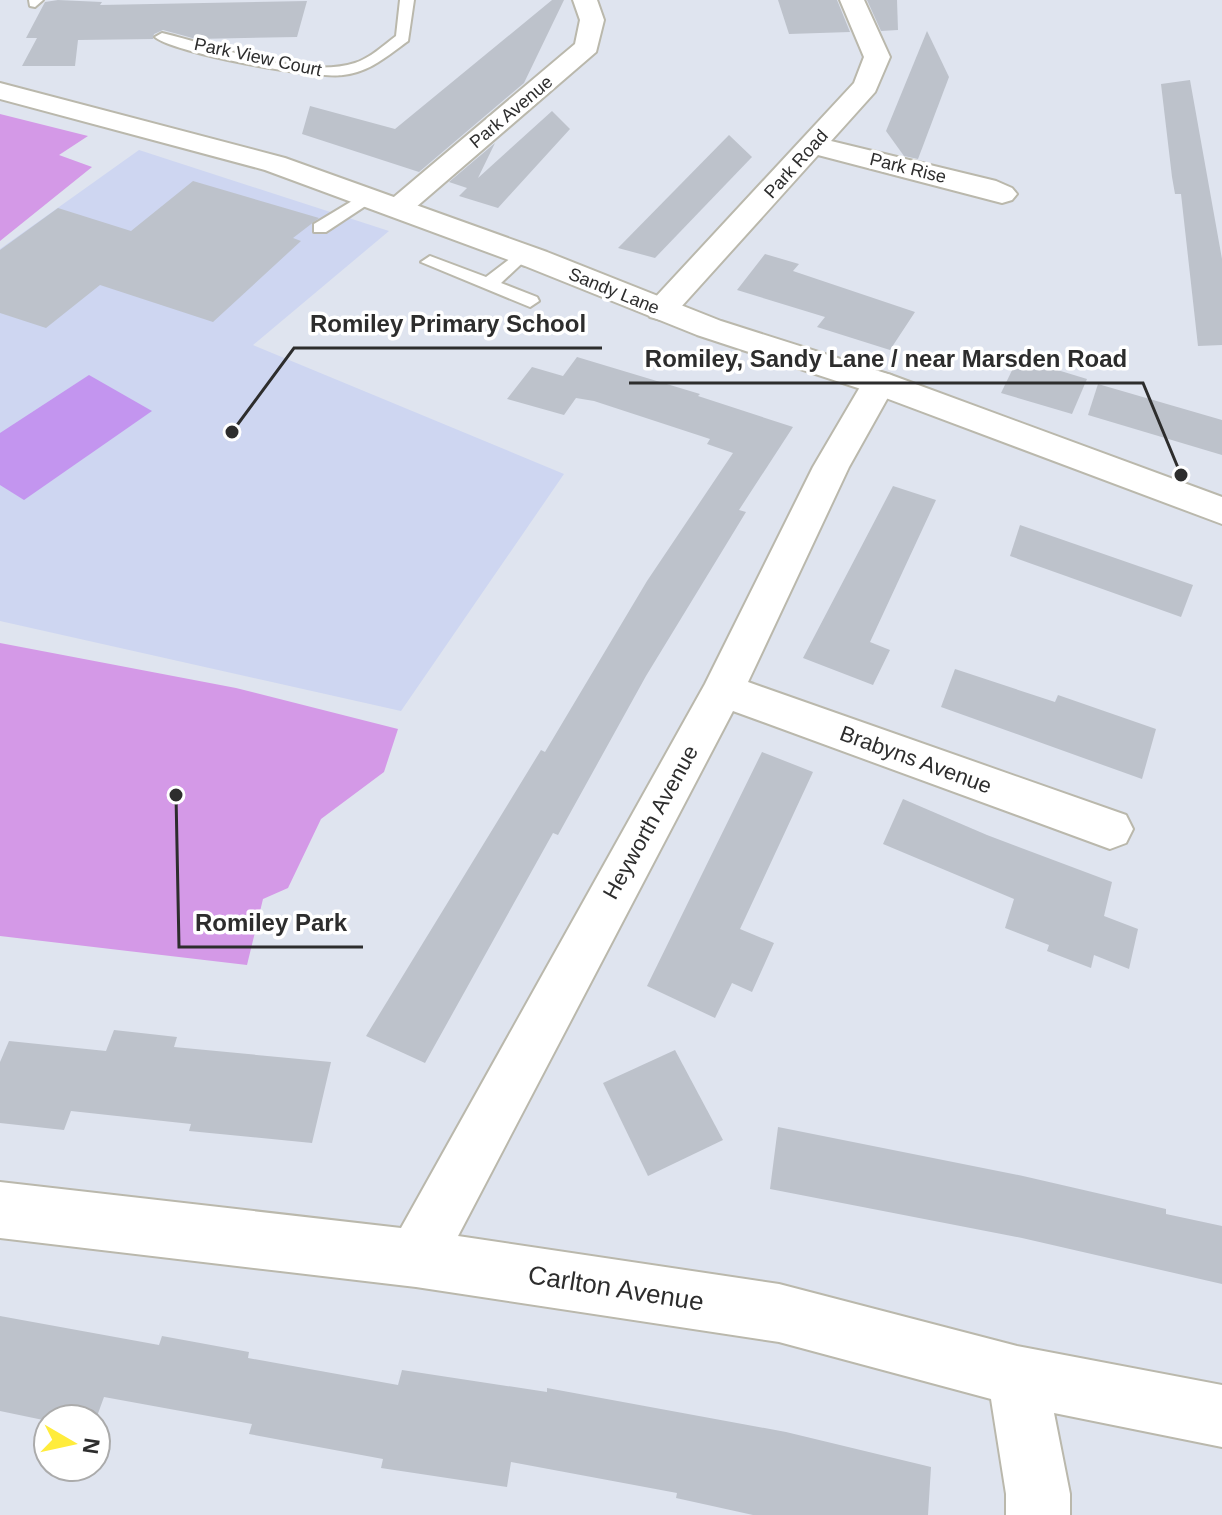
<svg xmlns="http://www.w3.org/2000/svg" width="1222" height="1515" font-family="Arial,sans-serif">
	<rect width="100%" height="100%" fill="#dfe4ef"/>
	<polygon fill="#ced6f1" points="139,150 389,231 253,345 564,474 401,711 0,621 0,249"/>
	<g fill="#d499e7">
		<polygon points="0,114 88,136 59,155 92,167 0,241"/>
		<polygon points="0,643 236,688 398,729 384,772 321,819 288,888 263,899 247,965 0,936"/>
	</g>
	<polygon fill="#c395ef" points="89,375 152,411 24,500 0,485 0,433"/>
	<g fill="#bdc2cb">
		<polygon points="58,0 102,2 100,5 307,1 297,37 196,39 163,30 154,34 153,39 78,40 75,66 22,66 37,38 26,38 45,2"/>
		<polygon points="552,0 564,0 524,83 419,172 302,134 310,106 395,129"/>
		<polygon points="778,0 837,0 850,32 789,34"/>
		<polygon points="867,0 897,0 898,30 881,31"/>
		<polygon points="927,31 949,77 918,159 904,156 886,131"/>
		<polygon points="1190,80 1222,259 1222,345 1198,346 1181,194 1175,194 1172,177 1161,84"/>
		<polygon points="552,111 570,129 498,208 459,196 467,188 449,182 495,143 478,178"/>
		<polygon points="729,135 752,157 655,258 618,248"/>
		<polygon points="193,181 319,218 293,238 301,241 213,322 100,285 46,328 0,313 0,250 58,208 131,231"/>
		<polygon points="765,254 799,264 793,271 915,312 890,350 817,327 825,317 737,290"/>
		<polygon points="577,357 700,394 698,396 793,427 739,510 746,512 646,676 558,835 553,833 425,1063 366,1036 541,750 545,752 647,581 733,453 707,444 710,439 594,401 576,398 564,415 507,399 532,367 563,376"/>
		<polygon points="1018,358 1087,379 1072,414 1001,393"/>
		<polygon points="1098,384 1222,420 1222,455 1088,415"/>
		<polygon points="893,486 936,500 870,642 890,650 873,685 803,658"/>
		<polygon points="1020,525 1193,585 1181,617 1010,556"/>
		<polygon points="955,669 1055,702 1058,695 1156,729 1142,779 941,707"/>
		<polygon points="762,752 813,772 740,929 774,943 752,992 732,983 715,1018 647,986"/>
		<polygon points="903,799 987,835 1112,882 1104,916 1138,929 1129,969 1094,955 1091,968 1047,951 1049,945 1005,928 1014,899 883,844"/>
		<polygon points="114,1030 177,1037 174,1047 331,1062 312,1143 189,1131 191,1124 71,1111 64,1130 0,1123 0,1062 9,1041 106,1051"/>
		<polygon points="675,1050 723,1140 648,1176 603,1083"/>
		<polygon points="778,1127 1023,1176 1166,1209 1166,1214 1222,1226 1222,1284 1022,1238 770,1189"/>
		<polygon points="0,1316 159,1345 162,1336 249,1352 248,1358 398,1385 402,1370 547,1392 547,1388 786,1432 931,1467 928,1515 753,1515 676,1498 677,1493 511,1462 507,1487 381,1468 383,1459 249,1434 252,1424 104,1397 96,1419 48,1421 0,1411"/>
	</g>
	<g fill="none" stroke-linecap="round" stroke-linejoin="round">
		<defs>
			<g id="lane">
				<polygon points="29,0 43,0 35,7 30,6"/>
				<path d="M400,0H414L408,41C387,56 370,72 343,75C314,79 174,53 155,37L162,33C214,45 303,80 355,63C370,58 383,46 396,36Z"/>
				<polygon points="367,192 373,193 373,201 326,232 314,232 314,224"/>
				<polygon points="523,249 532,254 501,283 537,297 539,301 530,307 421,262 430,256 486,277"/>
			</g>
			<g id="street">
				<polygon points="573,0 597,0 604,20 596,52 408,214 388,214 383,208 388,202 575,44 580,20"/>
				<polygon points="840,0 864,0 890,57 875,92 831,141 996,181 1012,188 1017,194 1012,200 1002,203 818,155 672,317 661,320 650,317 645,310 650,303 854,83 864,57"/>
				<polygon points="879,372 891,375 896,383 849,467 748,682 1126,815 1133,829 1126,843 1110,849 733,711 458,1236 779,1284 1017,1346 1222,1385 1222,1447 1054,1413 1070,1494 1070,1515 1006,1515 1006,1494 991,1399 779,1342 416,1287 0,1238 0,1182 401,1228 705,684 813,467 867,375"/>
			</g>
			<polygon id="secondary" points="0,83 285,158 547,252 721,321 891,375 1222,497 1222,524 867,391 697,335 525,266 265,170 0,99"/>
		</defs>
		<use href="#lane" stroke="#bab8ac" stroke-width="4"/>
		<use href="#street" stroke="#bab8ac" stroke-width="4"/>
		<use href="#secondary" stroke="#bab8ac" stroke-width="4"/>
		<use href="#lane" fill="#fff" fill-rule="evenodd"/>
		<use href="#street" fill="#fff" fill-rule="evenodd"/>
		<use href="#secondary" fill="#fff" fill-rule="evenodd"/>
	</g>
	<g text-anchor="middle" stroke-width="7" stroke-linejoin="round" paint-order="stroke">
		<g font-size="18" fill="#2d2d2d" stroke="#fff">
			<text transform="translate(258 57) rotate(12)" y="6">Park View Court</text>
			<text transform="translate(511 112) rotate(-40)" y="6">Park Avenue</text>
			<text transform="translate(796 164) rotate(-48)" y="6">Park Road</text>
			<text transform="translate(908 168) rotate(14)" y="6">Park Rise</text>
			<text transform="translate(614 291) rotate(22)" y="6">Sandy Lane</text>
		</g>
		<g font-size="22" fill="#2d2d2d" stroke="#fff">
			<text transform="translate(916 759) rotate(20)" y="8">Brabyns Avenue</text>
			<text transform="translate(650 822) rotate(-61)" y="8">Heyworth Avenue</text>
		</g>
		<g font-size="26" fill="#2d2d2d" stroke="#fff">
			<text transform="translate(616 1288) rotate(9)" y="9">Carlton Avenue</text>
		</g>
	</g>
	<path fill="none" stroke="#2d2d2d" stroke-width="3" d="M232 432L294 348H602M1181 475L1143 383H629M176 795L179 947H363"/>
	<g fill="#2d2d2d" stroke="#fff" stroke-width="3">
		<circle cx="232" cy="432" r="8"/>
		<circle cx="1181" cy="475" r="8"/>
		<circle cx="176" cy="795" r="8"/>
	</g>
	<g font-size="24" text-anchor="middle" font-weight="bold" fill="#2d2d2d" stroke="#fff" stroke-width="7" stroke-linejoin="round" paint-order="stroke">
		<text x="448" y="332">Romiley Primary School</text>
		<text x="886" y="367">Romiley, Sandy Lane / near Marsden Road</text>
		<text x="271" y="931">Romiley Park</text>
	</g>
	<g transform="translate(72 1443) rotate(99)"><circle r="38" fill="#ffffff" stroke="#ababab" stroke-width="2"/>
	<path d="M0-6L14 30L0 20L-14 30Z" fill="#ffec3c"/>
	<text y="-12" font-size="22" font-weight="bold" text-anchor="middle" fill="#2d2d2d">N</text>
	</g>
</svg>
